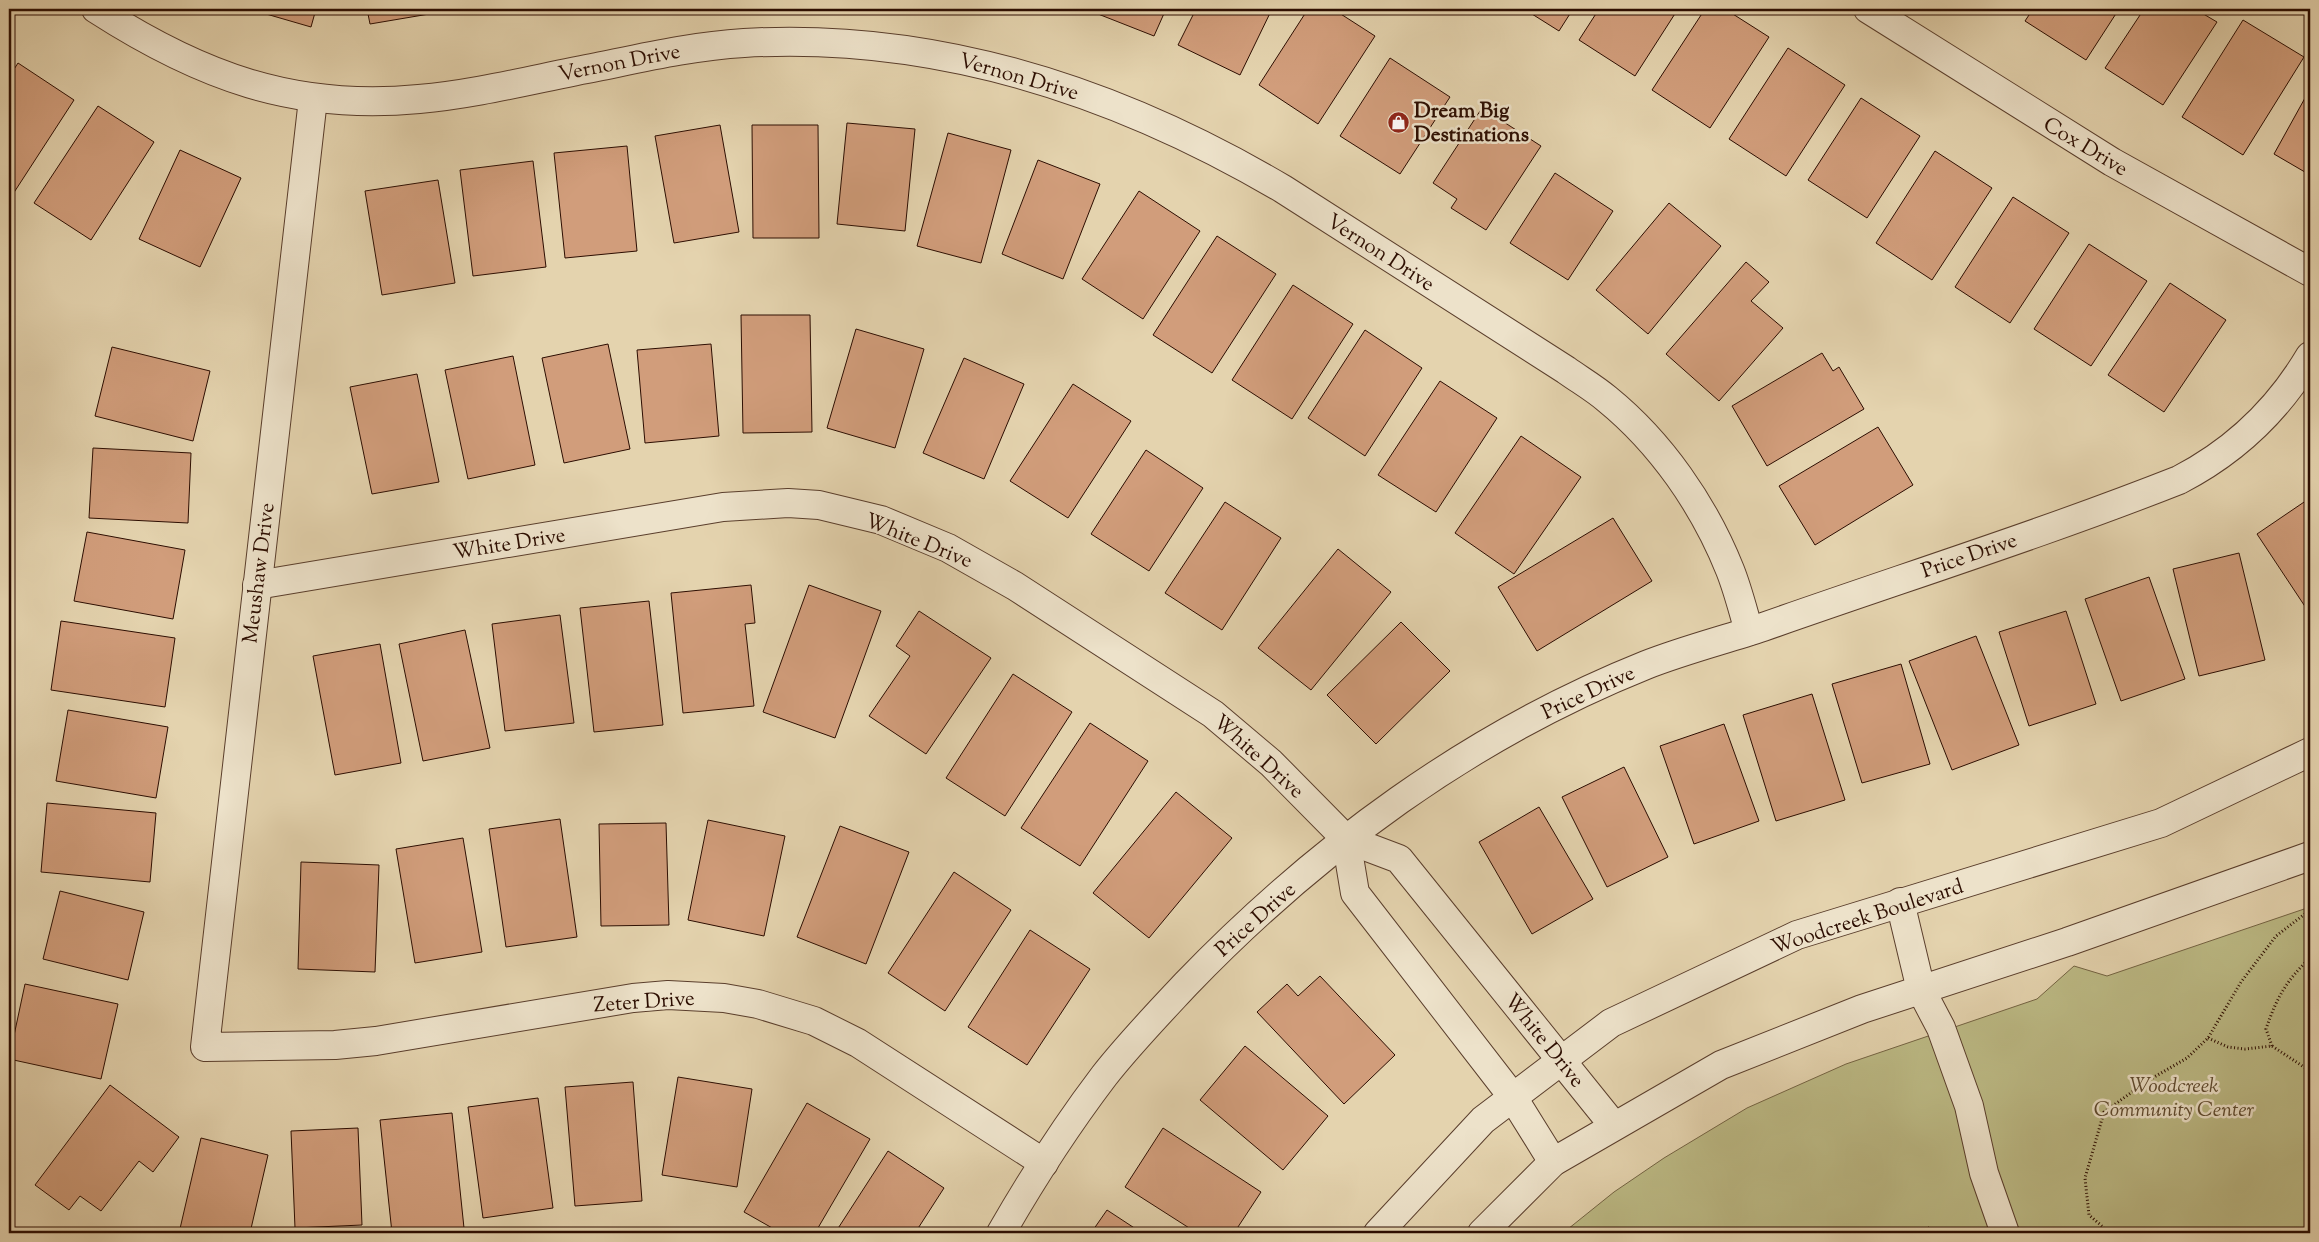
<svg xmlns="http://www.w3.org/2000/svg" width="2319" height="1242" font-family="'Sorts Mill Goudy',serif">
	<rect width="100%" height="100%" fill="#e4d3ae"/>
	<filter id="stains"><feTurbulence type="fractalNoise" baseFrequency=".004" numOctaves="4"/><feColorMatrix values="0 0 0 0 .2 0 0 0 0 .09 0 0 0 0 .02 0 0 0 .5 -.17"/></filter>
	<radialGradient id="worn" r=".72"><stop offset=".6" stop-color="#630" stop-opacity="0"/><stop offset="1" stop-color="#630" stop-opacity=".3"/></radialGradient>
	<polygon fill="#bcba85" stroke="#746443" points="2310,907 2310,1233 1563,1233 1614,1192 1664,1158 1747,1108 1846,1064 2037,999 2074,966 2107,976"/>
	<g fill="#d19d7b" stroke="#2c0d01">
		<polygon points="249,9 316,9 311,27"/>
		<polygon points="367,9 434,9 435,13 370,24"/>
		<polygon points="453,9 489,9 454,14"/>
		<polygon points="1095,9 1166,9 1154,36 1093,12"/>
		<polygon points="1196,9 1272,9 1240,75 1178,45"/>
		<polygon points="1308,9 1333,9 1375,36 1318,124 1259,85"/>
		<polygon points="1524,9 1573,9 1559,31"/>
		<polygon points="1599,9 1678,9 1635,76 1579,40"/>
		<polygon points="1705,9 1725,9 1769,37 1710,128 1652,90"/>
		<polygon points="2033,9 2119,9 2086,60 2025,21"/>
		<polygon points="2144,9 2195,9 2217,22 2163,105 2105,68"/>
		<polygon points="2243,20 2304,57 2243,155 2182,117"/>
		<polygon points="1788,48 1845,85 1786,176 1729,139"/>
		<polygon points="1390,58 1450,97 1400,174 1340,136"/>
		<polygon points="18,63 74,100 13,194 9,192 9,77"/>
		<polygon points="2310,89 2310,175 2274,154"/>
		<polygon points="1861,98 1920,136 1867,218 1808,180"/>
		<polygon points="98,106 154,142 91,240 34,203"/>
		<polygon points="1482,108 1541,146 1486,230 1451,208 1457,199 1433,183"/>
		<polygon points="847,123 915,129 905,231 837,224"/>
		<polygon points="720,125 739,232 674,243 655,136"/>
		<polygon points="752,125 818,125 819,238 753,238"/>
		<polygon points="948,133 1011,150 981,263 917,246"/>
		<polygon points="627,146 637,251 565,258 554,153"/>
		<polygon points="180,150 241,178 200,267 139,239"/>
		<polygon points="1935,151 1992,188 1932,280 1876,243"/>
		<polygon points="1038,160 1100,184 1063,279 1002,254"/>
		<polygon points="533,161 546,267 473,276 460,170"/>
		<polygon points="1555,173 1613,211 1568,280 1510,243"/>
		<polygon points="438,180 455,283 382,295 365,191"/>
		<polygon points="1139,191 1200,231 1143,319 1082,279"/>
		<polygon points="2013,197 2069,233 2010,323 1955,287"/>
		<polygon points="1669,203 1721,246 1648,334 1596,290"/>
		<polygon points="1217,236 1276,274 1212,373 1153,335"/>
		<polygon points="2089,244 2147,281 2091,366 2034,329"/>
		<polygon points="1746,262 1769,282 1751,301 1783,328 1719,401 1666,354"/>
		<polygon points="2170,283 2226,320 2164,412 2108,375"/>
		<polygon points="1293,285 1353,324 1292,419 1232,380"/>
		<polygon points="741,315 810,315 812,432 743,433"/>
		<polygon points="856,329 924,349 895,448 827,428"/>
		<polygon points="1365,330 1422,368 1365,456 1308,418"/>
		<polygon points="608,344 630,449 564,463 542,358"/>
		<polygon points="711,344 719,436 645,443 637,350"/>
		<polygon points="112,347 210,371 193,441 95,416"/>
		<polygon points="1822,353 1833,371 1839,367 1864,409 1767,466 1732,406"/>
		<polygon points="513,356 535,465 468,479 445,370"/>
		<polygon points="964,358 1024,384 984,479 923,453"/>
		<polygon points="417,374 439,482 372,494 350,387"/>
		<polygon points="1440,381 1497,418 1436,512 1378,475"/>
		<polygon points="1073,384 1131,421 1068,518 1010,481"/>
		<polygon points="1878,427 1913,485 1815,545 1779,486"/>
		<polygon points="1521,436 1581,477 1514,574 1455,533"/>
		<polygon points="93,448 191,453 188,523 89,518"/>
		<polygon points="1146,450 1203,488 1149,571 1091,534"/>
		<polygon points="2310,498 2310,614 2257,534"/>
		<polygon points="1225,502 1281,538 1222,630 1165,593"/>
		<polygon points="1613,518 1652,581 1537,651 1498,587"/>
		<polygon points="87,532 185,550 173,619 74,601"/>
		<polygon points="1338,549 1391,592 1311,690 1258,648"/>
		<polygon points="2239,553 2265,660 2199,676 2173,569"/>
		<polygon points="2149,577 2185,679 2121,701 2085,599"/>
		<polygon points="751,585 755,623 745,624 754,706 683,713 671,593"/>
		<polygon points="809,585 881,611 835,738 763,712"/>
		<polygon points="649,601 663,725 594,732 580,608"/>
		<polygon points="919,611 991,658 926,754 869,716 910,656 896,646"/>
		<polygon points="2066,611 2096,704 2029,726 1999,632"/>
		<polygon points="560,615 574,723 505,731 492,624"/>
		<polygon points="61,621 175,638 165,707 51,690"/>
		<polygon points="1401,622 1450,671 1376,744 1327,695"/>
		<polygon points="465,630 490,748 423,761 399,644"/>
		<polygon points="1976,636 2019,745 1952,770 1909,661"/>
		<polygon points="380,644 401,763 335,775 313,656"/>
		<polygon points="1901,664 1930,764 1862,783 1832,684"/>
		<polygon points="1013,674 1072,712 1005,816 946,778"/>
		<polygon points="1812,694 1845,800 1776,821 1743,715"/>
		<polygon points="68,710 168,727 156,798 56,781"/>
		<polygon points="1090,723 1148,761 1080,866 1021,828"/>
		<polygon points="1724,724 1759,821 1694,844 1660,746"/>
		<polygon points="1624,767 1668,857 1607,887 1562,797"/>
		<polygon points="1176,792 1232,838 1149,938 1093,893"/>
		<polygon points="47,803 156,813 150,882 41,872"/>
		<polygon points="1539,807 1593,899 1532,934 1479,842"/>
		<polygon points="560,819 577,937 506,947 489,829"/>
		<polygon points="708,820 785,836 764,936 688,920"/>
		<polygon points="666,823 669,925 601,926 599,824"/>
		<polygon points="840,826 909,852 866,964 797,937"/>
		<polygon points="463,838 482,952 415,963 396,849"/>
		<polygon points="301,862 379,865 375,972 298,969"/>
		<polygon points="954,872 1011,910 945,1011 888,973"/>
		<polygon points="60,891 144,912 128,980 43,959"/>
		<polygon points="1030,930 1090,969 1027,1065 968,1027"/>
		<polygon points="1320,976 1395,1055 1344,1104 1257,1012 1287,984 1298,996"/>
		<polygon points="25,984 118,1004 101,1079 9,1059"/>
		<polygon points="1245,1046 1328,1116 1283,1170 1200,1100"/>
		<polygon points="678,1077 752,1089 737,1187 662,1175"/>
		<polygon points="633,1082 642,1201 575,1206 565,1087"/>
		<polygon points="110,1085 179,1137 153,1172 139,1161 101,1211 80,1196 69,1210 35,1185"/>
		<polygon points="538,1098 553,1208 483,1218 468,1107"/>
		<polygon points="807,1103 870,1139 815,1233 781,1233 744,1212"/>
		<polygon points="452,1113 464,1228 392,1233 380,1120"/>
		<polygon points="358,1128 362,1225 295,1228 291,1131"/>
		<polygon points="1163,1128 1261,1192 1234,1233 1197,1233 1125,1187"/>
		<polygon points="201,1138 268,1155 250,1233 179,1233"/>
		<polygon points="888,1151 944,1188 915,1233 835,1233"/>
		<polygon points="1107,1210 1142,1233 1091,1233"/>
	</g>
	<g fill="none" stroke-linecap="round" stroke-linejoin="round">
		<defs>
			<g id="minor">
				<path d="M96,9C200,76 294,111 419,99C478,94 538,78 597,67C646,57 694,46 744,43C938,32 1117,91 1283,189L1566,370C1580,380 1594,388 1607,399C1661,443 1704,505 1730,570C1738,590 1743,611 1749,631"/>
				<polyline points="1868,9 2112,162 2310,272"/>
				<polyline points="313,99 205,1047 335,1045 376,1041 633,998 668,995 724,998 758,1004 814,1021 858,1043 1044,1163"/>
				<polyline points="257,585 723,507 788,503 819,505 881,520 948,548 1015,586 1213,714 1271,763 1346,839 1399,859 1614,1126"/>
				<polyline points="1346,839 1355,893 1512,1096 1553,1162"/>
				<polyline points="1900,902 1921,990 1941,1028 1969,1106 1984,1173 2005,1233"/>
				<path d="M1001,1233C1032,1179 1066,1126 1104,1076C1129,1044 1158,1014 1186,984C1316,849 1471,735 1646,665C1684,650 1724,640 1763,627C1902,578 2042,534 2179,480C2235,451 2278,410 2310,356"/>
				<polyline points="1378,1233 1483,1120 1611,1023 1797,935 2161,823 2310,752"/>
				<polyline points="1482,1233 1553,1162 1721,1065 1862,1009 2067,942 2310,856"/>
			</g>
		</defs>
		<use href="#minor" stroke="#5a3e2c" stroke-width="30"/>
		<g stroke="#2c0d01" stroke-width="3" stroke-dasharray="1 2.5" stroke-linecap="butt">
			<polyline points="2208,1038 2228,1047 2245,1049 2272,1046 2310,1071"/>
			<path d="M2272,1046L2266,1029C2277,997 2286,981 2310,958"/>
			<polyline points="1890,1233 1930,1228 1935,1233"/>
			<polyline points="2110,1233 2089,1215 2085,1178 2104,1112 2149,1080 2187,1058 2208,1038 2241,982 2276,936 2310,910"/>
		</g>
		<use href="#minor" stroke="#ede2ca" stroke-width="28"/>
	</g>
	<defs>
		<symbol id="shop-disc" viewBox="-11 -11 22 22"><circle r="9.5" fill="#8f2418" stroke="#ede2ca"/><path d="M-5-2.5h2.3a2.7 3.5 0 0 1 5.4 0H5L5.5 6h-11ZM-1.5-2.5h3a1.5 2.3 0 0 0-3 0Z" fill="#fff"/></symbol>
	</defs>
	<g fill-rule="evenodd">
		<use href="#shop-disc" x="1386" y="110" width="25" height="25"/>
	</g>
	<g text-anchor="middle" stroke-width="5" stroke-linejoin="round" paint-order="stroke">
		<g font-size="21" fill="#2c0d01" stroke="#ede2ca">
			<text transform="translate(619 62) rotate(-11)" y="7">Vernon Drive</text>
			<text transform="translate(1019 76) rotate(16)" y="7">Vernon Drive</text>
			<text transform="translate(2086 146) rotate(31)" y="7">Cox Drive</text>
			<text transform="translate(1381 252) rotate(33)" y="7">Vernon Drive</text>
			<text transform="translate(919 540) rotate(22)" y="7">White Drive</text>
			<text transform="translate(509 543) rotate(-9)" y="7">White Drive</text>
			<text transform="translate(1969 555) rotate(-19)" y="7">Price Drive</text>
			<text transform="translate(258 573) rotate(-83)" y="7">Meushaw Drive</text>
			<text transform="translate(1588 692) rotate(-25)" y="7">Price Drive</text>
			<text transform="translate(1259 756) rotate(42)" y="7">White Drive</text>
			<text transform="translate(1867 916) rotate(-18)" y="7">Woodcreek Boulevard</text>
			<text transform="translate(1255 919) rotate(-42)" y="7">Price Drive</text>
			<text transform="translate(644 1001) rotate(-4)" y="7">Zeter Drive</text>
			<text transform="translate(1545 1040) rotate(51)" y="7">White Drive</text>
		</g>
		<g font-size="21" font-weight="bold" fill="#2c0d01" stroke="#ede2ca" text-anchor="start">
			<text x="1414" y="117">Dream Big<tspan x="1414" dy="24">Destinations</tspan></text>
		</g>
		<g font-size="21" font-style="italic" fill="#5e4a2f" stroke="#ede2ca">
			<text x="2174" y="1092">Woodcreek<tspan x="2174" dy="24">Community Center</tspan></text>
		</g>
	</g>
	<rect width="2319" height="1242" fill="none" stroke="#e4d3ae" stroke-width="30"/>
	<rect x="10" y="10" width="2299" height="1222" fill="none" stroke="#2c0d01" stroke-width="2.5"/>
	<rect x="15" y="15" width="2289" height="1212" fill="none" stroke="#2c0d01"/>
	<rect width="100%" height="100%" filter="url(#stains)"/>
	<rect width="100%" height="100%" fill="url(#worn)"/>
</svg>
